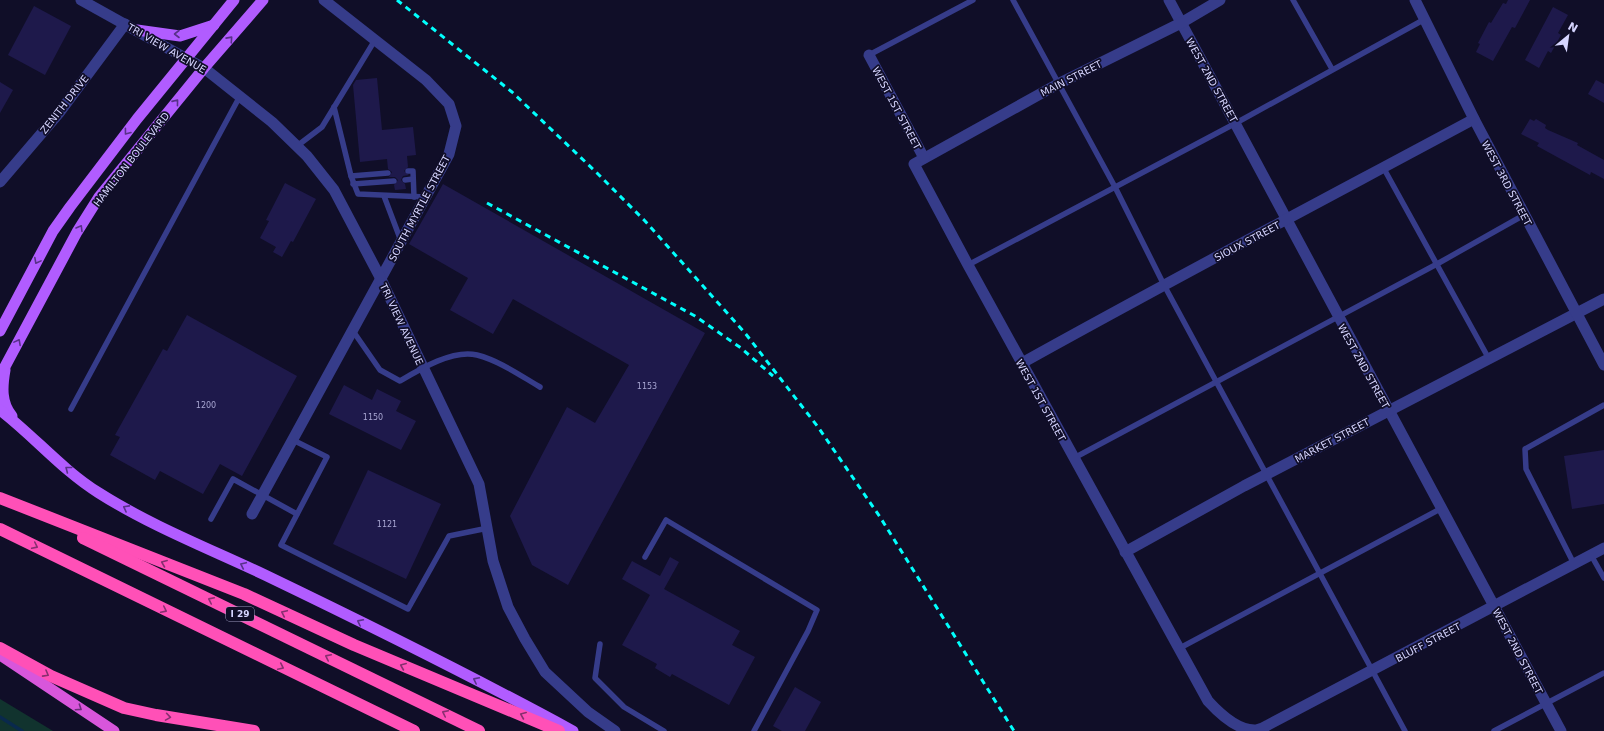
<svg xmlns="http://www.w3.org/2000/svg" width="1604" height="731" font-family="'DejaVu Sans',sans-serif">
	<rect width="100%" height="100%" fill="#100e28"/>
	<polygon fill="#11332e" points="0,699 53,731 0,731"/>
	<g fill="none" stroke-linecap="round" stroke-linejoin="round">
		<polyline stroke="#09294d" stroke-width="3.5" points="0,717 22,731"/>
	</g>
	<g fill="#1e194b">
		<polygon points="1508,0 1530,0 1515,28 1512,27 1493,61 1476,52 1480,44 1478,43 1489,22 1491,23 1503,3 1506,4"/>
		<polygon points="34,6 71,26 45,75 8,55"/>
		<polygon points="1553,7 1568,15 1558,33 1561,35 1551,53 1548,51 1539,68 1525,60"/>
		<polygon points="377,78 382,130 413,127 416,155 407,156 408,167 404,171 409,175 403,176 401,180 405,184 406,189 395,190 394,185 398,180 395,177 389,177 392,172 388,169 387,159 360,162 353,85 356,80"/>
		<polygon points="1596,80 1604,84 1604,103 1588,94"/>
		<polygon points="0,82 13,90 0,113"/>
		<polygon points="1530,119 1534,121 1536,119 1546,125 1545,128 1548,130 1578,143 1577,145 1604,160 1604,179 1591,172 1590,175 1537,146 1539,143 1521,134"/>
		<polygon points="285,183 316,199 293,242 291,241 282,257 273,252 276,247 260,238 269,221 266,220"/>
		<polygon points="443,184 705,333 568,585 532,565 510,516 567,407 595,423 629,365 513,299 493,334 450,310 468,278 409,244"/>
		<polygon points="187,315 297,376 242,476 220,464 203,494 160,471 155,480 110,455 120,437 115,435 163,349 167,351"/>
		<polygon points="344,385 372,400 377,389 401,401 396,411 416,421 401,450 329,414"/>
		<polygon points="1604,450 1604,504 1572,509 1564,456"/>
		<polygon points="368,470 441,504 406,579 333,544"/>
		<polygon points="670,557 679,562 664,589 740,631 732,645 755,657 729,705 672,674 670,677 655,668 657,664 622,645 650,595 622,579 632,561 660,576"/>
		<polygon points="795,687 821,702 805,731 782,731 773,726"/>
	</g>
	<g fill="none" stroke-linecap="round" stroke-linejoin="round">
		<g stroke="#363c8a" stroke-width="5.5">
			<polyline points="1013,0 1115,187 1164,285 1405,731"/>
			<polyline points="1293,0 1332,69"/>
			<polyline points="869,55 973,0"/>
			<polyline points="334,107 351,176 358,194 426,197"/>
			<polyline points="297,146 322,127 375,40"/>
			<polyline points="1383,167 1489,359"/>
			<polyline points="408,171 413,171 414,197"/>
			<polyline points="351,176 388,173"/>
			<polyline points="405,180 413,179"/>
			<polyline points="353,184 394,181"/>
			<polyline points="384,196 401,241"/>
			<polyline points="968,265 1236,123 1425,19"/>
			<path d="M353,331L380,370L400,381C420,369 453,349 477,355C500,361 521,376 540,387"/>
			<polyline points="71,409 240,96"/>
			<polyline points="293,440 327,457 281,545 408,609 449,536 488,528"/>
			<polyline points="1074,458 1437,264 1524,215"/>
			<polyline points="211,519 233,479 297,514"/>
			<polyline points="1591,555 1604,578"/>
			<polyline points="645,557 666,520 817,610 808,631 754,731"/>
			<polyline points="1574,564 1526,469 1525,449 1604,405"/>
			<polyline points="600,644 595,678 624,707 664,731"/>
			<polyline points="1178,649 1442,508"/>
			<polyline points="1494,731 1604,673"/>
		</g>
		<g stroke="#363c8a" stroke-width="11">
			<polyline points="81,0 187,59"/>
			<polyline points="1169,0 1561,731"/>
			<path d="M1220,0L1181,23L1058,84L914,164L968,265L1208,701C1219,713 1238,731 1256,730C1260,729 1265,727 1268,725L1604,548"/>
			<polyline points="869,55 924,158"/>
			<polyline points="0,182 59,113 125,24"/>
			<path d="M1022,363C1171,280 1323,200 1474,119"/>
			<polyline points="252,514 449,154 456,126 449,104 426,80 324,0"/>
			<polyline points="1125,552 1244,486 1604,299"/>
		</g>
		<g stroke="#363c8a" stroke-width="11">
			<polyline points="1415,0 1474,119 1604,365"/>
			<polyline points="187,59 204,68 272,122 307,156 334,190 381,279 479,484 493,561 508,607 525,639 545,672 588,712 615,731"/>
		</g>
		<g stroke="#b15cff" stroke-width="11">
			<polyline points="137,30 180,36 214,25"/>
			<polyline points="0,331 53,231 70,207 137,119 234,0"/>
			<path d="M5,370C2,387 1,403 12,416"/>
			<polyline points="0,376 77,232 99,197 204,68 263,0"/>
			<path d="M0,410C34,436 62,470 99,493C151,526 210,549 265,575C369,625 472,676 573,731"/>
		</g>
		<polyline stroke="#d856db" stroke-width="11" points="0,655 114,731"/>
		<g stroke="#ff50b7" stroke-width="12">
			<polyline points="0,498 244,594 354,645 559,731"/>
			<polyline points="0,529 414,731"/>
			<polyline points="83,538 479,731"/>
			<polyline points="0,648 51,676 124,708 156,715 254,731"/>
		</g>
		<g stroke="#01fffd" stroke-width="3" stroke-dasharray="6 5" stroke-linecap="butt">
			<polyline points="397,0 512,92 597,173 645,221 745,333 818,427 880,517 1014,731"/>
			<polyline points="487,203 695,316 741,348 773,376"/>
		</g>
	</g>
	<defs><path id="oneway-chevron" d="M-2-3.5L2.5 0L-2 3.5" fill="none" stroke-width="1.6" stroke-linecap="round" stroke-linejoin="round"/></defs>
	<g stroke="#583189">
		<use href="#oneway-chevron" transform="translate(177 34) rotate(-180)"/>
		<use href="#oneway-chevron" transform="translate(230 39) rotate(-48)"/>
		<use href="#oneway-chevron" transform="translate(176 102) rotate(-51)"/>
		<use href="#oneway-chevron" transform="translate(127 132) rotate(127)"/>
		<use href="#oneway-chevron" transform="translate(80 228) rotate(-59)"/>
		<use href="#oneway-chevron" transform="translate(37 261) rotate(118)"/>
		<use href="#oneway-chevron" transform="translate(18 342) rotate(-62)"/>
		<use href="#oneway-chevron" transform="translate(68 469) rotate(-142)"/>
		<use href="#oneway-chevron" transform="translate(126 508) rotate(-152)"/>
		<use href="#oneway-chevron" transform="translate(243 565) rotate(-155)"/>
		<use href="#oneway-chevron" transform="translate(360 622) rotate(-153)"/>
		<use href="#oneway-chevron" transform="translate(476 680) rotate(-153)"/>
	</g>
	<g stroke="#882f70">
		<use href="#oneway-chevron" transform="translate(35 546) rotate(26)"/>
		<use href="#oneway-chevron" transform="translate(164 563) rotate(-158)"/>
		<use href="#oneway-chevron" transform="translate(211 600) rotate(-154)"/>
		<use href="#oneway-chevron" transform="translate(164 610) rotate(26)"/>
		<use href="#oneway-chevron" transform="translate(284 613) rotate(-155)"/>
		<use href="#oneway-chevron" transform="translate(328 657) rotate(-154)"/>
		<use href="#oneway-chevron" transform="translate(403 666) rotate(-157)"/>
		<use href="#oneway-chevron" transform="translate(281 667) rotate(25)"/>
		<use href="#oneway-chevron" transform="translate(46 674) rotate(29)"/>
		<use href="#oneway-chevron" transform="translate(445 713) rotate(-154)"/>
		<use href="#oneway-chevron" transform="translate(523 715) rotate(-157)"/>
		<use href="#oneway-chevron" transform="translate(168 717) rotate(9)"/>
	</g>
	<use stroke="#6a2e79" href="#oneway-chevron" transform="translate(79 708) rotate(34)"/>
	<g text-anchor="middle" stroke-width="3.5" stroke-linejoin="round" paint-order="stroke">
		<g font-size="8" fill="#a8a6d2">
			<text x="647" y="389">1153</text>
			<text x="206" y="408">1200</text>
			<text x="373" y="420">1150</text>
			<text x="387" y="527">1121</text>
		</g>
		<rect fill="#100e28" stroke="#9b99be" stroke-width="1" x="226" y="607" width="28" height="14" rx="3"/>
		<g font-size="9" font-weight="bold" fill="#d6d5ff">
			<text x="240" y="617">I 29</text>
		</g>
		<g font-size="10" fill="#d6d5ff" stroke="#100e28">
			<text transform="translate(167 48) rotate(30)" y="4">TRI VIEW AVENUE</text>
			<text transform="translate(1071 78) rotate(-27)" y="4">MAIN STREET</text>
			<text transform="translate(1212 80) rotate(61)" y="4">WEST 2ND STREET</text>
			<text transform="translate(64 104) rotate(-52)" y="4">ZENITH DRIVE</text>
			<text transform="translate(897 108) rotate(62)" y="4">WEST 1ST STREET</text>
			<text transform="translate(131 159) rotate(-52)" y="4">HAMILTON BOULEVARD</text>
			<text transform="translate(1507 183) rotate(62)" y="4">WEST 3RD STREET</text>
			<text transform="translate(419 208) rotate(-62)" y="4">SOUTH MYRTLE STREET</text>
			<text transform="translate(1247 241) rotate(-28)" y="4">SIOUX STREET</text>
			<text transform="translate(402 324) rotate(65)" y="4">TRI VIEW AVENUE</text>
			<text transform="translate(1364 366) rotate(61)" y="4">WEST 2ND STREET</text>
			<text transform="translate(1041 400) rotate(61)" y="4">WEST 1ST STREET</text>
			<text transform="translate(1332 440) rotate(-28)" y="4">MARKET STREET</text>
			<text transform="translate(1428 642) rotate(-28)" y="4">BLUFF STREET</text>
			<text transform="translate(1518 651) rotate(62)" y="4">WEST 2ND STREET</text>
		</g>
	</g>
	<g transform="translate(1568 36) rotate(29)" stroke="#100e28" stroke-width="3" paint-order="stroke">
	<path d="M0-3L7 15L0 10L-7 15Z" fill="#d6d5ff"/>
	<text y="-6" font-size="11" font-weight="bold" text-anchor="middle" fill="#d6d5ff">N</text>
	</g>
</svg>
